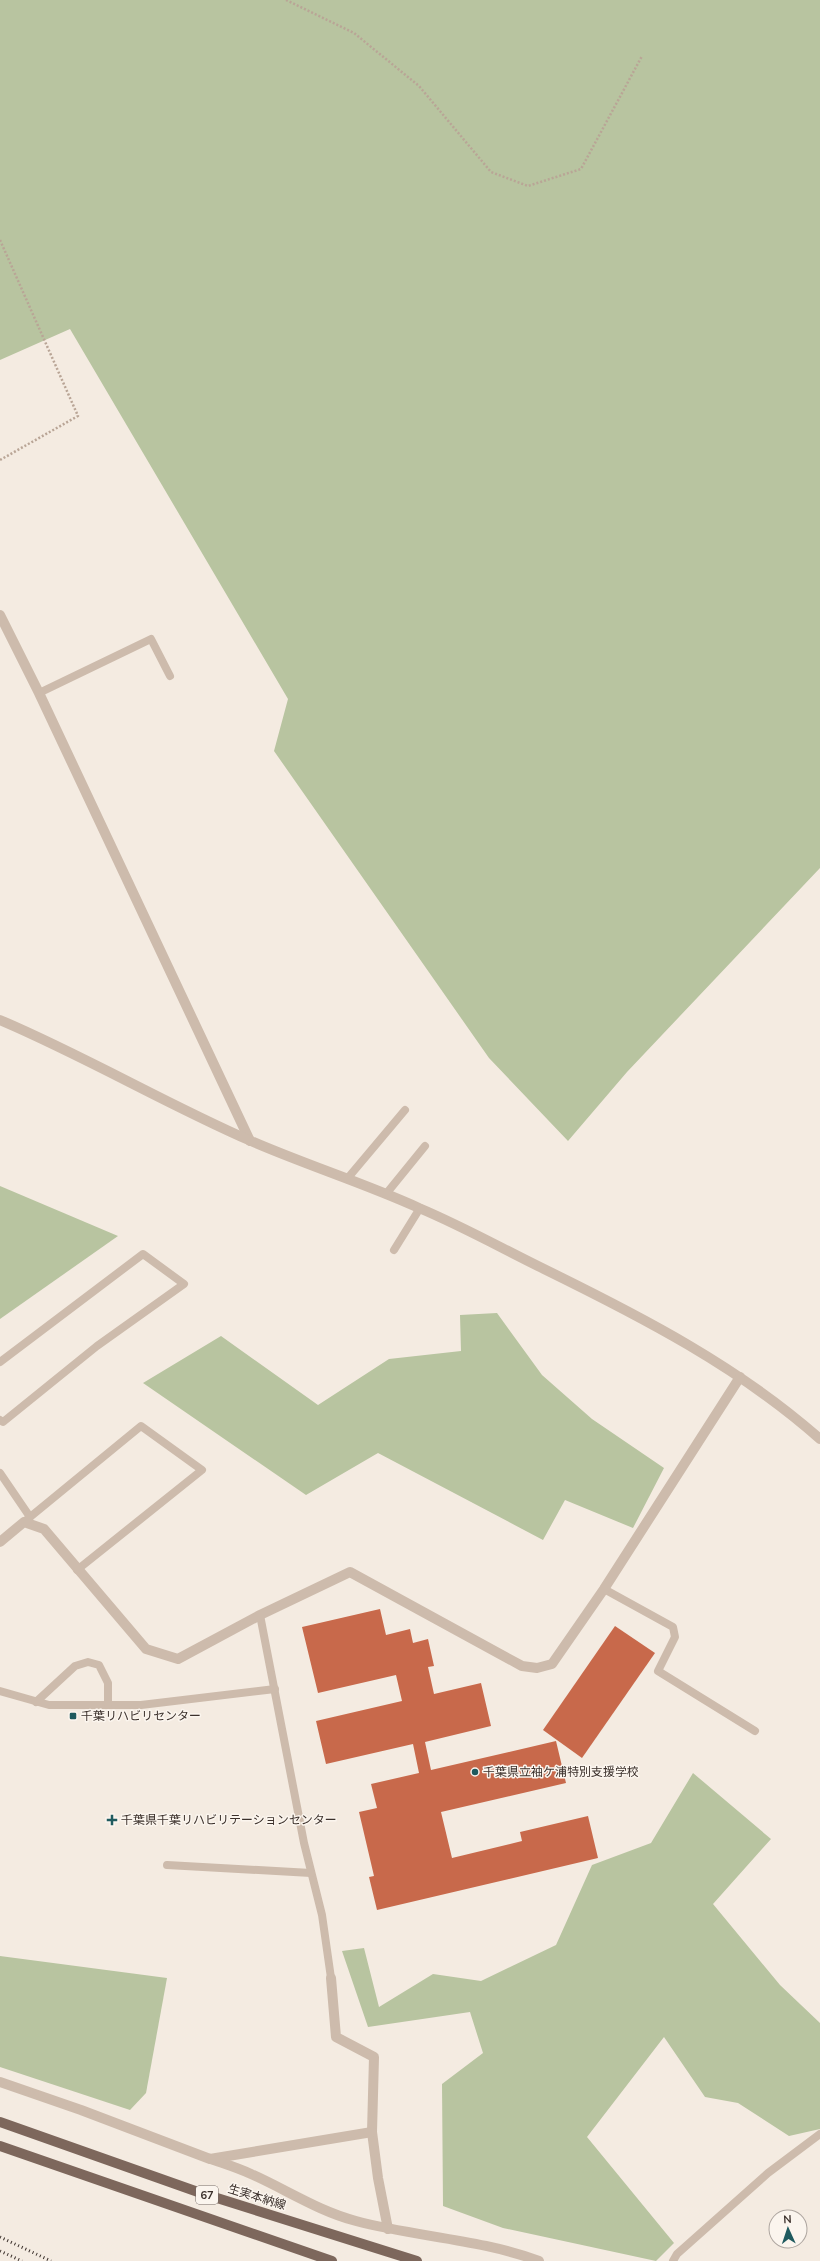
<svg xmlns="http://www.w3.org/2000/svg" width="820" height="2261" font-family="Mulish,'Noto Sans JP',sans-serif">
	<rect width="100%" height="100%" fill="#f4ebe1"/>
	<g fill="#b8c4a0">
		<polygon points="0,0 820,0 820,868 627,1072 568,1141 489,1058 274,751 288,699 70,329 0,360"/>
		<polygon points="0,1186 118,1236 0,1319"/>
		<polygon points="497,1313 542,1375 592,1419 664,1468 633,1528 565,1500 543,1540 378,1453 306,1495 143,1383 221,1336 318,1405 389,1359 461,1351 460,1315"/>
		<polygon points="693,1773 771,1839 713,1904 780,1985 820,2023 820,2129 789,2136 738,2103 705,2097 664,2037 587,2137 674,2243 656,2261 503,2228 443,2206 442,2084 483,2053 470,2012 368,2027 342,1951 364,1948 379,2007 433,1974 481,1981 556,1945 592,1865 651,1843"/>
		<polygon points="0,1956 167,1978 146,2093 130,2110 0,2067"/>
	</g>
	<g fill="#c8694b">
		<polygon points="380,1609 386,1635 410,1629 413,1643 428,1639 434,1666 428,1667 434,1694 481,1683 491,1726 425,1742 431,1770 556,1741 566,1783 441,1812 452,1858 522,1841 520,1832 588,1816 598,1858 377,1910 369,1877 374,1876 359,1812 377,1808 371,1784 419,1773 413,1744 326,1764 316,1721 402,1701 396,1675 318,1693 302,1627"/>
		<polygon points="615,1626 655,1653 582,1758 543,1730"/>
	</g>
	<g fill="none" stroke-linecap="round" stroke-linejoin="round">
		<g stroke="#b9a596" stroke-width="2.5" stroke-dasharray="2 2" stroke-linecap="butt">
			<polyline points="286,0 354,33 419,86 491,172 528,186 581,169 642,56"/>
			<polyline points="0,240 78,416 0,460"/>
		</g>
		<g stroke="#cdbbac" stroke-width="8">
			<polyline points="39,693 151,639 170,676"/>
			<polyline points="347,1179 405,1110"/>
			<polyline points="386,1194 425,1146"/>
			<polyline points="394,1250 420,1208"/>
			<polyline points="0,1362 143,1254 184,1284 97,1346 3,1422 0,1420"/>
			<polyline points="0,1473 30,1517"/>
			<polyline points="24,1522 141,1426 202,1470 77,1570"/>
			<polyline points="604,1589 673,1627 675,1637 658,1671 755,1731"/>
			<polyline points="260,1615 304,1843 322,1915 331,1978"/>
			<polyline points="0,1691 49,1705 141,1705 275,1689"/>
			<polyline points="36,1702 75,1666 88,1662 99,1665 108,1683 108,1705"/>
			<polyline points="167,1865 311,1873"/>
			<polyline points="673,2261 677,2254 768,2173 820,2134"/>
		</g>
		<g stroke="#cdbbac" stroke-width="10">
			<polyline points="0,615 39,693 250,1141"/>
			<path d="M0,1020C85,1056 166,1104 251,1141C306,1165 364,1183 419,1208C462,1226 503,1249 544,1269C642,1317 739,1367 820,1439"/>
			<polyline points="0,1542 24,1522 44,1529 146,1649 178,1659 260,1615 350,1572 522,1666 537,1668 552,1664 604,1589 740,1377"/>
			<polyline points="331,1978 336,2037 374,2057 372,2132 378,2178 388,2229"/>
			<polyline points="0,2082 81,2110 210,2159 372,2132"/>
			<path d="M211,2159C225,2164 238,2168 251,2174C287,2190 318,2211 356,2221C416,2237 480,2239 539,2261"/>
		</g>
		<g stroke="#7d675c" stroke-width="10">
			<polyline points="0,2122 198,2192 417,2261"/>
			<polyline points="0,2146 332,2261"/>
		</g>
		<g stroke="#3b302b" stroke-width="3" stroke-dasharray="1 3" stroke-linecap="butt">
			<polyline points="0,2237 51,2261"/>
			<polyline points="0,2251 22,2261"/>
		</g>
	</g>
	<g fill="#1f5a5e" stroke="#fbf5ee" stroke-width="1.5">
		<rect x="69" y="1712" width="8" height="8" rx="2"/>
		<circle cx="475" cy="1772" r="4"/>
		<path d="M110 1814h4v4h4v4h-4v4h-4v-4h-4v-4h4z"/>
	</g>
	<g text-anchor="middle" stroke-width="3" stroke-linejoin="round" paint-order="stroke">
		<rect fill="#fbf5ee" stroke="#756b66" stroke-width="1" x="196" y="2186" width="22" height="18" rx="3"/>
		<g font-size="11" font-weight="bold" fill="#3b302b">
			<text x="207" y="2199">67</text>
		</g>
		<g font-size="12" fill="#3b302b" stroke="#fbf5ee" text-anchor="start">
			<text x="81" y="1720">千葉リハビリセンター</text>
			<text x="483" y="1776">千葉県立袖ケ浦特別支援学校</text>
			<text x="121" y="1824">千葉県千葉リハビリテーションセンター</text>
		</g>
		<g font-size="12" fill="#3b302b" stroke="#fbf5ee">
			<text transform="translate(257 2197) rotate(17)" y="4">生実本納線</text>
		</g>
	</g>
	<g transform="translate(788 2229) rotate(357)"><circle r="19" fill="#fbf5ee" stroke="#aea6a0"/>
	<path d="M0-3L7 15L0 10L-7 15Z" fill="#1f5a5e"/>
	<text y="-6" font-size="11" font-weight="bold" text-anchor="middle" fill="#3b302b">N</text>
	</g>
</svg>
